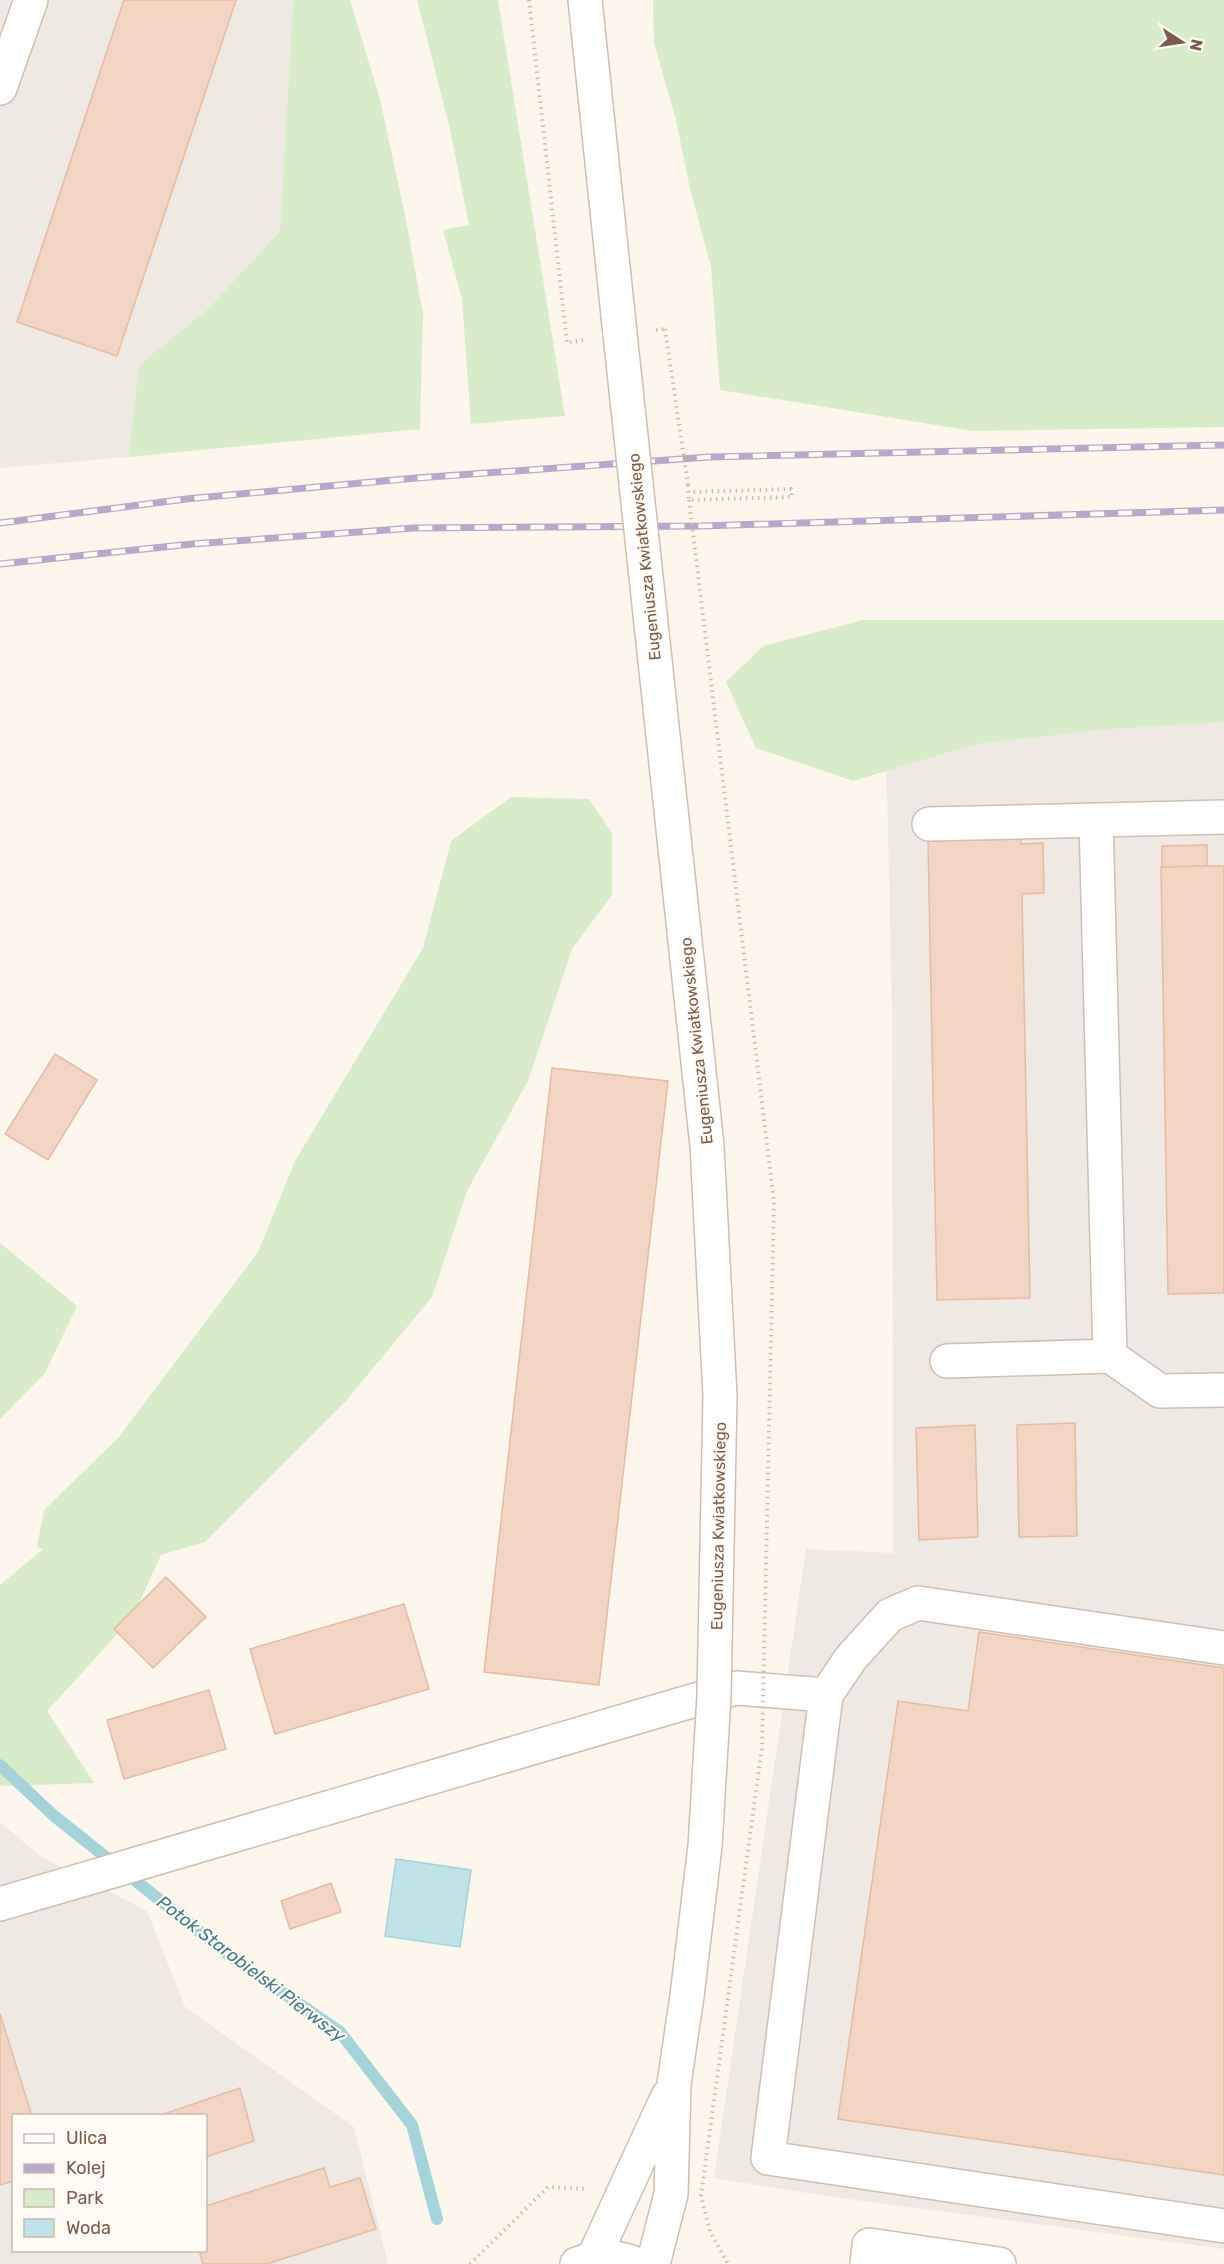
<svg xmlns="http://www.w3.org/2000/svg" width="1224" height="2264" font-family="Rubik,sans-serif">
	<rect width="100%" height="100%" fill="#fdf6ec"/>
	<g fill="#efe9e4" fill-rule="evenodd">
		<polygon points="0,0 293,0 280,231 209,308 139,365 128,457 0,468"/>
		<polygon points="1224,709 1224,2249 826,2196 714,2178 806,1549 893,1553 892,1012 886,743"/>
		<path d="M0,1822L40,1856L147,1911L185,2007L354,2127L388,2264H0ZM14,2116H206V2250H14Z"/>
	</g>
	<g fill="#d8ecc9">
		<polygon points="293,0 350,0 380,99 406,220 423,314 420,429 128,457 139,365 209,308 280,231"/>
		<polygon points="417,0 498,0 565,416 471,424 462,299 443,230 469,225 450,129"/>
		<polygon points="653,0 1224,0 1224,427 973,431 720,390 711,267 690,189 676,120 654,43"/>
		<polygon points="863,620 1224,620 1224,722 1110,729 976,744 853,781 756,748 726,682 763,646"/>
		<polygon points="511,797 589,799 612,833 612,895 572,949 528,1081 467,1191 432,1297 345,1402 205,1542 161,1555 133,1617 47,1711 94,1783 0,1786 0,1585 43,1549 37,1547 44,1510 118,1438 258,1252 295,1161 423,948 451,841"/>
		<polygon points="0,1243 77,1306 45,1373 0,1419"/>
	</g>
	<polygon fill="#bfe3e8" stroke="#a5d3da" stroke-width="1.5" points="396,1859 471,1870 460,1947 385,1936"/>
	<g fill="none" stroke-linecap="round" stroke-linejoin="round">
		<polyline stroke="#a5d3da" stroke-width="12" points="0,1765 53,1815 234,1959 340,2032 412,2125 437,2219"/>
	</g>
	<g fill="#f3d5c3" stroke="#e6bba3" stroke-width="1.5">
		<polygon points="124,0 236,0 117,356 17,322"/>
		<polygon points="1021,839 1021,844 1043,843 1044,893 1022,894 1030,1298 937,1300 928,841"/>
		<polygon points="1207,845 1207,866 1162,867 1162,846"/>
		<polygon points="1207,866 1224,866 1224,1293 1168,1294 1161,867"/>
		<polygon points="55,1054 97,1080 48,1160 5,1134"/>
		<polygon points="552,1068 668,1081 599,1685 484,1672"/>
		<polygon points="1075,1423 1077,1536 1019,1537 1017,1425"/>
		<polygon points="975,1425 978,1537 919,1540 916,1428"/>
		<polygon points="166,1577 206,1617 153,1668 114,1629"/>
		<polygon points="404,1604 429,1689 275,1734 250,1649"/>
		<polygon points="979,1632 1224,1668 1224,2175 838,2119 898,1701 968,1711"/>
		<polygon points="209,1690 226,1749 124,1779 107,1720"/>
		<polygon points="331,1883 341,1912 290,1929 281,1901"/>
		<polygon points="0,2014 32,2116 14,2116 14,2181 0,2185"/>
		<polygon points="240,2088 254,2141 206,2157 206,2116 158,2116"/>
		<polygon points="324,2168 330,2187 360,2178 376,2229 267,2264 203,2264 199,2250 206,2250 206,2206"/>
	</g>
	<g fill="none" stroke-linecap="round" stroke-linejoin="round">
		<defs>
			<g id="minor">
				<polyline points="585,0 620,334"/>
				<polyline points="0,88 31,0"/>
				<polyline points="1096,820 1110,1356 1160,1391 1224,1390"/>
				<polyline points="929,824 1224,817"/>
				<polyline points="947,1361 1110,1356"/>
				<polyline points="1224,1648 918,1603 890,1615 851,1658 826,1695 768,2158 1224,2226"/>
				<polyline points="0,1904 736,1688 826,1695"/>
				<polyline points="594,2257 668,2096"/>
				<path d="M577,2264C597,2256 616,2255 636,2264"/>
				<polyline points="653,2264 671,2194 674,2084 687,1996"/>
				<polyline points="867,2264 869,2245 999,2264"/>
			</g>
		</defs>
		<use href="#minor" stroke="#d1beb0" stroke-width="36"/>
		<g stroke="#d9b8a5" stroke-width="4" stroke-dasharray="1.5 4.5" stroke-linecap="butt">
			<polyline points="529,0 567,343 583,340"/>
			<polyline points="656,330 665,329"/>
			<polyline points="688,485 689,500 792,497 791,489 689,492"/>
			<polyline points="470,2264 548,2187 585,2189"/>
		</g>
		<use href="#minor" stroke="#fff" stroke-width="33"/>
		<defs>
			<g id="rail">
				<polyline points="0,523 186,499 416,478 709,457 1224,445"/>
				<polyline points="0,564 192,544 414,528 702,526 1224,510"/>
			</g>
		</defs>
		<use href="#rail" stroke="#b9a8c9" stroke-width="7"/>
		<use href="#rail" stroke="#fffaf3" stroke-width="4.5" stroke-dasharray="14" stroke-linecap="butt"/>
		<defs>
			<polyline id="minor-bridge" points="620,334 707,1146 720,1396 714,1696 705,1846 687,1996"/>
		</defs>
		<use href="#minor-bridge" stroke="#d1beb0" stroke-width="36" stroke-linecap="butt"/>
		<g stroke="#d9b8a5" stroke-width="4" stroke-dasharray="1.5 4.5" stroke-linecap="butt">
			<polyline points="665,329 688,485"/>
			<polyline points="689,500 774,1202 762,1747 701,2196 710,2231 728,2264"/>
		</g>
		<use href="#minor-bridge" stroke="#fff" stroke-width="33"/>
	</g>
	<g text-anchor="middle" stroke-width="4.5" stroke-linejoin="round" paint-order="stroke">
		<g font-size="16" fill="#7a5c4d" stroke="#fffaf3">
			<text transform="translate(644 557) rotate(-96)" y="6">Eugeniusza Kwiatkowskiego</text>
			<text transform="translate(696 1041) rotate(-96)" y="6">Eugeniusza Kwiatkowskiego</text>
			<text transform="translate(718 1526) rotate(-89)" y="6">Eugeniusza Kwiatkowskiego</text>
		</g>
		<g font-size="18" font-style="italic" fill="#437c86" stroke="#fffaf3">
			<text transform="translate(251 1969) rotate(37)" y="6">Potok Starobielski Pierwszy</text>
		</g>
	</g>
	<rect x="12" y="2114" width="195" height="138" fill="#fffaf3" stroke="#cabbb1" stroke-width="1.5"/>
	<rect x="24" y="2134" width="30" height="9" fill="#ffffff" stroke="#cabbb1" stroke-width="1.5"/>
	<text x="66" y="2144" font-size="18" fill="#7a5c4d">Ulica</text>
	<rect x="24" y="2164" width="30" height="9" fill="#b9a8c9" stroke="#cabbb1" stroke-width="1.5"/>
	<text x="66" y="2174" font-size="18" fill="#7a5c4d">Kolej</text>
	<rect x="24" y="2189" width="30" height="18" fill="#d8ecc9" stroke="#cabbb1" stroke-width="1.5"/>
	<text x="66" y="2204" font-size="18" fill="#7a5c4d">Park</text>
	<rect x="24" y="2219" width="30" height="18" fill="#bfe3e8" stroke="#cabbb1" stroke-width="1.5"/>
	<text x="66" y="2234" font-size="18" fill="#7a5c4d">Woda</text>
	<g transform="translate(1182 42) rotate(102)" stroke="#fffaf3" stroke-width="4.5" paint-order="stroke">
	<path d="M0-4.5L10 22L0 15L-10 22Z" fill="#7a5c4d"/>
	<text y="-9" font-size="16" font-weight="bold" text-anchor="middle" fill="#7a5c4d">N</text>
	</g>
</svg>
